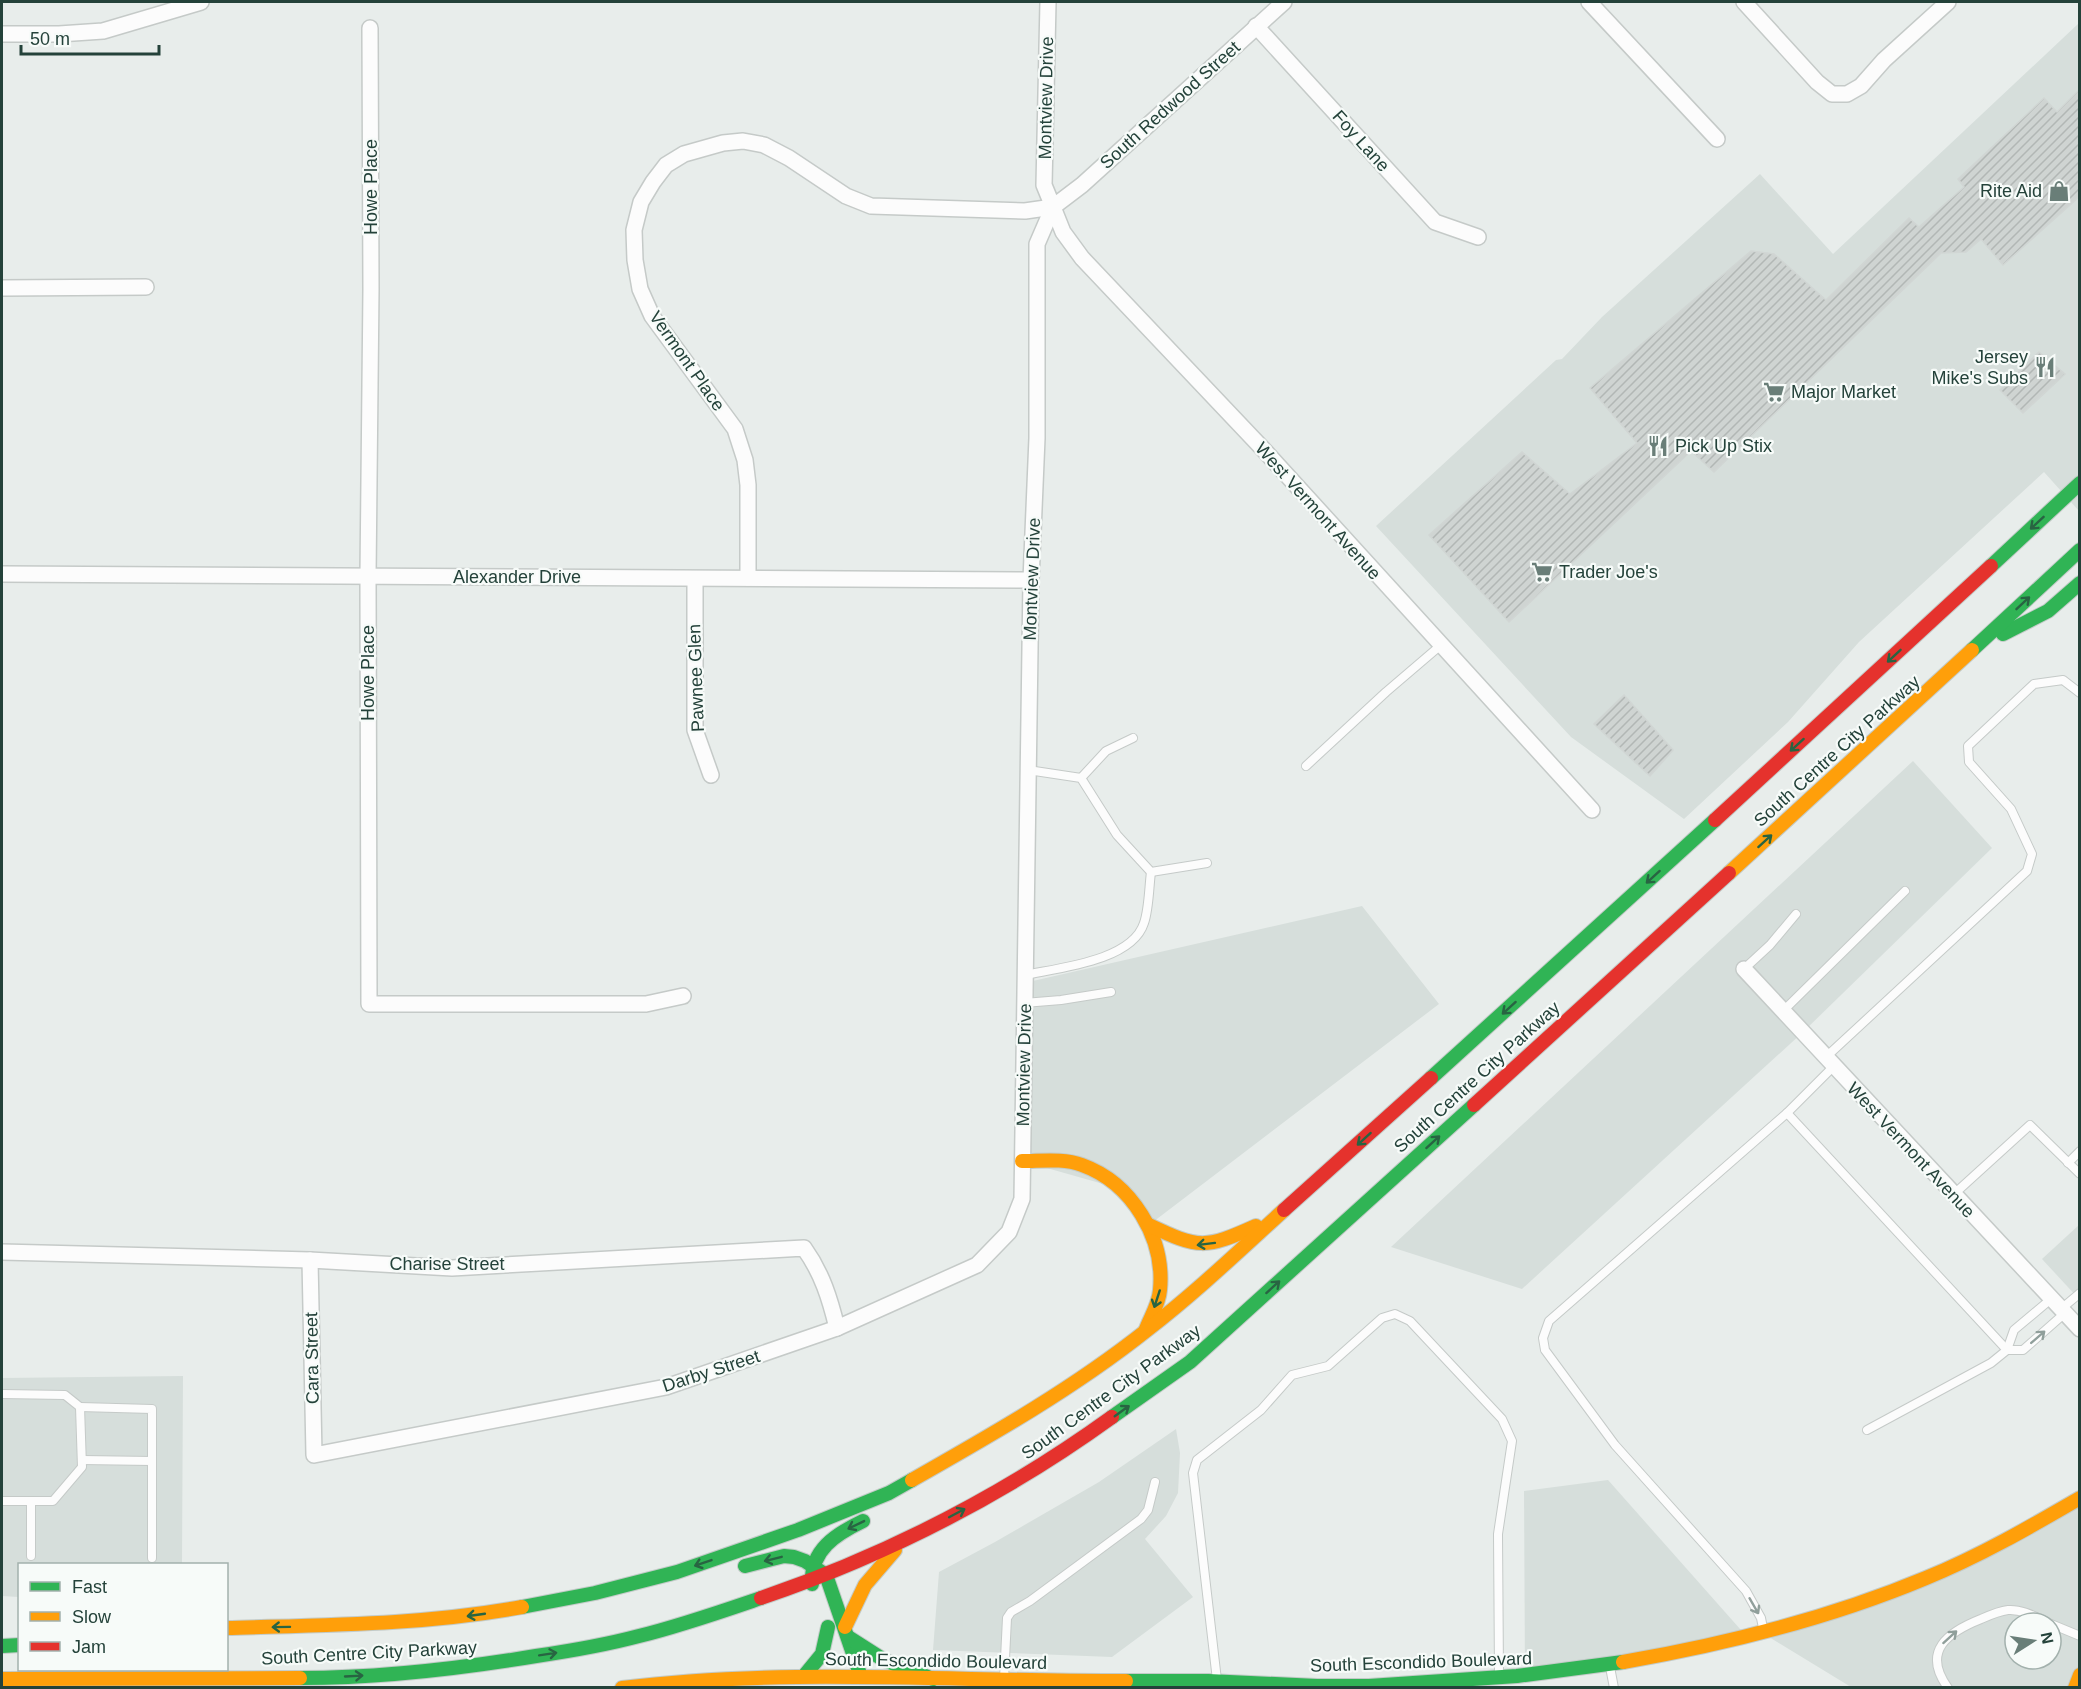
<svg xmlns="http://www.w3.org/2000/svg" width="2081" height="1689" font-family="Arial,sans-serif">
	<defs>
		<pattern id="building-hatch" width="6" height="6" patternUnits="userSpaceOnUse" patternTransform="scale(1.5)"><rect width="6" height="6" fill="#cfd4d2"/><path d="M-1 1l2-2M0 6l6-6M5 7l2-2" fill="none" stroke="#b2b7b5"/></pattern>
	</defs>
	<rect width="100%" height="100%" fill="#e8edeb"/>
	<g fill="#d6dedb" fill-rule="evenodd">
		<polygon points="2079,23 2079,511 2044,472 1859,642 1788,722 1684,819 1571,737 1376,526 1556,360 1562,359 1602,317 1760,174 1833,254"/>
		<polygon points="1913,761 1992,848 1802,1033 1522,1289 1391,1247"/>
		<polygon points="1362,906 1439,1004 1149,1225 1121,1189 1022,1161 1024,983"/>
		<polygon points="2079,1225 2079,1299 2042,1259"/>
		<polygon points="183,1376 182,1564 20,1564 19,1597 2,1596 2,1378"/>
		<polygon points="1176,1429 1180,1453 1178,1493 1166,1516 1145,1539 1193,1597 1112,1657 933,1650 939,1572 995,1542 1099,1482"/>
		<polygon points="1608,1480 1748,1638 1525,1676 1524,1491"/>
		<path d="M2079,1498L2080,1675L2075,1687H1851L1764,1634L1872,1600ZM2015,1623H2051V1659H2015Z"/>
	</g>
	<g fill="url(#building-hatch)" stroke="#d1d6d4" stroke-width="1.5">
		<polygon points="2079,90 2079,197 2003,265 1981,239 1966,252 1941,253 1714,472 1691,451 1509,622 1429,535 1522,452 1570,494 1637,443 1590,388 1751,251 1774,254 1826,300 1909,218 1919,227 1964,187 1958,179 2044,98 2057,112"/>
		<polygon points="2039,352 2065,374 2023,413 2000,390"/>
		<polygon points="1624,695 1673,750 1650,776 1594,724"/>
	</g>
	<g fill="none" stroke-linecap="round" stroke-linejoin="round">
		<defs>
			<g id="lane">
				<polyline points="1306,766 1386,692 1441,645"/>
				<polyline points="1028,770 1081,778 1117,835 1151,872 1207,863"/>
				<polyline points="1081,778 1106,751 1133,738"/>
				<polyline points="1744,969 1770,945 1796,914"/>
				<path d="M1025,975C1058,968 1132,961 1144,923C1149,909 1149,887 1151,872"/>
				<polyline points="1024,1003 1061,1000 1111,992"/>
				<polyline points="1782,1012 1905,891"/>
				<polyline points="1826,1057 2027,871 2032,854 2011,809 1969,762 1968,746 2034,684 2063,680 2080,693"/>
				<polyline points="1787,1113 2007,1350 2023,1350 2065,1313"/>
				<polyline points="2068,1163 2080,1151"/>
				<polyline points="1953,1195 2030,1125 2080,1174"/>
				<polyline points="2061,1309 2080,1293"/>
				<polyline points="2,1394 65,1395 80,1407 82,1467 53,1501 2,1501"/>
				<polyline points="80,1407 152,1409 152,1461"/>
				<polyline points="1867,1430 1991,1363 2007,1350 2014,1330 2051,1299"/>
				<polyline points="82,1460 152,1461 152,1558"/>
				<polyline points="31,1501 31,1556"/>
				<polyline points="2051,1624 2080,1636"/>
				<polyline points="1764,1633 1761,1618 1746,1591 1615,1445 1545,1350 1543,1338 1549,1321 1787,1113 1834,1066"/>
				<polyline points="1610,1667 1614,1688"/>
				<polyline points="1004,1679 1007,1618 1011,1612 1030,1601 1141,1519 1148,1510 1155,1482"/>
				<polyline points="1217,1680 1193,1473 1197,1460 1261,1410 1292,1375 1328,1366 1382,1318 1395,1314 1410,1321 1502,1419 1512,1441 1498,1534 1499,1675"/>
				<path d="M1948,1688C1921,1651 1948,1632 1981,1619C1990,1615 1999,1611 2008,1610C2022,1609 2036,1617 2049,1623"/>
			</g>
			<g id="street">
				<polyline points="1589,2 1717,139"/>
				<polyline points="1744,2 1817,82 1832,94 1847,94 1861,86 1884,60 1948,2"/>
				<polyline points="1256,26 1435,222 1478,237"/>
				<polyline points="370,28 371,289 368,576 369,1004 646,1004 683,996"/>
				<polyline points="2,34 59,34 103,31 201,2"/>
				<polyline points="1053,207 1063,232 1082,258 1263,449 1592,810"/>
				<polyline points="2,288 146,287"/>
				<polyline points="2,574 1031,580"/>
				<polyline points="748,578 748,485 745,460 735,429 652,316 640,289 635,260 634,230 641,202 653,182 666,165 684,154 723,143 743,141 764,145 789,158 846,196 871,206 1025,211 1053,207 1082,185 1284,2"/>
				<polyline points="695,579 695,730 711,775"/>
				<polyline points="1744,969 2080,1329"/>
				<path d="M2,1252L310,1260L452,1268L804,1248C822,1273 830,1299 837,1328"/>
				<polyline points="310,1260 314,1455 666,1387 837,1328 977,1265 1009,1232 1022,1199 1031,580 1037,438 1037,244 1053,207 1044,185 1048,2"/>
			</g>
			<g id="fast">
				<polyline points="1991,566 2080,483"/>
				<polyline points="2003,634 2048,611 2080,583"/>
				<polyline points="1972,650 2080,550"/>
				<polyline points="1431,1078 1715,820"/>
				<polyline points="1112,1417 1190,1362 1474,1105"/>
				<polyline points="745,1566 784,1556 794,1557 805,1561 826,1575 861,1677"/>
				<path d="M812,1584C810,1550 836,1534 863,1521"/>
				<polyline points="522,1607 595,1593 677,1572 798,1530 889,1493 912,1480"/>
				<polyline points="848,1637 884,1660 933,1679"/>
				<polyline points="2,1646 20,1645"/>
				<polyline points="804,1676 822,1654 828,1627"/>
				<path d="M300,1678C378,1678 458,1669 536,1656C570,1651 605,1645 639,1636C680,1626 720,1612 761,1598"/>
				<polyline points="1126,1681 1208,1681 1317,1686 1369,1686 1517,1676 1623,1662"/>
			</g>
			<g id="slow">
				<polyline points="1729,873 1972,650"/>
				<path d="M1022,1161C1042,1161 1063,1158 1082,1165C1132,1183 1165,1238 1160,1290C1159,1304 1151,1316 1146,1329"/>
				<path d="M1149,1225C1199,1249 1205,1249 1256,1226"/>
				<path d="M912,1480C993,1434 1074,1388 1147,1330C1195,1293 1239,1251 1284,1210"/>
				<polyline points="845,1627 865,1585 895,1550"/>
				<path d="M226,1628C325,1625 424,1625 522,1607"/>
				<path d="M1623,1662C1727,1644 1828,1619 1926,1578C1980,1556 2030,1527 2080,1498"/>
				<polyline points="2,1679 300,1678"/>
				<path d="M622,1688C790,1667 958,1682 1126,1681"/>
				<polyline points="2075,1688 2080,1675"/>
			</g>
			<g id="jam">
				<polyline points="1715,820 1991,566"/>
				<polyline points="1474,1105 1729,873"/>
				<polyline points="1284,1210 1431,1078"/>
				<path d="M761,1598C887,1555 1004,1495 1112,1417"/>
			</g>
		</defs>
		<use href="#lane" stroke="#c5cac8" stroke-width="10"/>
		<use href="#street" stroke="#c5cac8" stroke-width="18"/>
		<use href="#fast" stroke="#c3cbc8" stroke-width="16"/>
		<use href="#slow" stroke="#c3cbc8" stroke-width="16"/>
		<use href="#jam" stroke="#c3cbc8" stroke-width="16"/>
		<use href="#lane" stroke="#fcfcfc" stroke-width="8"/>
		<use href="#street" stroke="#fcfcfc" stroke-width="15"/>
		<use href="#fast" stroke="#30b455" stroke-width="14"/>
		<use href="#slow" stroke="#ff9f0a" stroke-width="14"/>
		<use href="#jam" stroke="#e5322d" stroke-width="14"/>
	</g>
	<defs><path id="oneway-shaft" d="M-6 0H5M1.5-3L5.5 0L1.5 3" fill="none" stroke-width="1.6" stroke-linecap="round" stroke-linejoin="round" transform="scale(1.5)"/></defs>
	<g stroke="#286442">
		<use href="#oneway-shaft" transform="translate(2037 523) rotate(137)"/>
		<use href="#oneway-shaft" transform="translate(2023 603) rotate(-43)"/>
		<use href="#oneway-shaft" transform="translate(1894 656) rotate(137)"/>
		<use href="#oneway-shaft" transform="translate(1797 745) rotate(138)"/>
		<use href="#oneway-shaft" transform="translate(1765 841) rotate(-42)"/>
		<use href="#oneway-shaft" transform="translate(1653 877) rotate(138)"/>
		<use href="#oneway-shaft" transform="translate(1509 1008) rotate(138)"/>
		<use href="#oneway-shaft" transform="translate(1364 1139) rotate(138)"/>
		<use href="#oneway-shaft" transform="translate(1433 1142) rotate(-42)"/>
		<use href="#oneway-shaft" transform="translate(1206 1244) rotate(173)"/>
		<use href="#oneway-shaft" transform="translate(1273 1287) rotate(-42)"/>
		<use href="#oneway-shaft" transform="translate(1157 1299) rotate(108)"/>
		<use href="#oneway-shaft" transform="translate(1122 1411) rotate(-36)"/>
		<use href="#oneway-shaft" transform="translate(957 1513) rotate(-28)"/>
		<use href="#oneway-shaft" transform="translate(856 1525) rotate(154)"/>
		<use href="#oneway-shaft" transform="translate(773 1559) rotate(166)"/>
		<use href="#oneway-shaft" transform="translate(703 1563) rotate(161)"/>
		<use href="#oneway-shaft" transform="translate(476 1615) rotate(172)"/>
		<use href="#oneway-shaft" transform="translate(281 1627) rotate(179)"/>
		<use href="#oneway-shaft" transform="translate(548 1654) rotate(-9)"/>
		<use href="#oneway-shaft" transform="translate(354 1676) rotate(-3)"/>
	</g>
	<g stroke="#909f9b">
		<use href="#oneway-shaft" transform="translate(2038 1337) rotate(-41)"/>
		<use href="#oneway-shaft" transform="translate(1754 1606) rotate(60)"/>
		<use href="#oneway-shaft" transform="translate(1950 1637) rotate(-42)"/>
	</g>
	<defs>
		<symbol id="shop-bare" viewBox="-9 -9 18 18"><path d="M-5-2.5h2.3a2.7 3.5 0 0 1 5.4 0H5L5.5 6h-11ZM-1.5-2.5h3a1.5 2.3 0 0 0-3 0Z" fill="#697e78" stroke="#f7fbf9" stroke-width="2.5" paint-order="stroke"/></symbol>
		<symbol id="restaurant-bare" viewBox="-9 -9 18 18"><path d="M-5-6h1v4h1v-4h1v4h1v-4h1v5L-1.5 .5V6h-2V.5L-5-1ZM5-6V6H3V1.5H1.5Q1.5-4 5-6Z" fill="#697e78" stroke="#f7fbf9" stroke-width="2.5" paint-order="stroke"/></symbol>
		<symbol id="supermarket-bare" viewBox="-9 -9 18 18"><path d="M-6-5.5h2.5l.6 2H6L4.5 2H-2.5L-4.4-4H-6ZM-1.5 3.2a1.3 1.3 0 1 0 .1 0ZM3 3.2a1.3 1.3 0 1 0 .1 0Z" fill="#697e78" stroke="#f7fbf9" stroke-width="2.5" paint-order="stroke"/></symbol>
	</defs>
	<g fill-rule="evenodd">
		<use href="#shop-bare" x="2044" y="176" width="30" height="30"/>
		<use href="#restaurant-bare" x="2030" y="352" width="30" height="30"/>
		<use href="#supermarket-bare" x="1759" y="377" width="30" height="30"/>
		<use href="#restaurant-bare" x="1643" y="431" width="30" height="30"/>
		<use href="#supermarket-bare" x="1527" y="557" width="30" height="30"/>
	</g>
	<g text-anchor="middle" stroke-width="4.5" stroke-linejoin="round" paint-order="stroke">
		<g font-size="18" fill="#24423a" stroke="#f7fbf9">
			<text transform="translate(1046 98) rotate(-89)" y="6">Montview Drive</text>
			<text transform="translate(1170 105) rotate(-42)" y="6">South Redwood Street</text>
			<text transform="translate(1361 141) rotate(48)" y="6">Foy Lane</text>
			<text transform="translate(371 187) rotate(-90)" y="6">Howe Place</text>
			<text transform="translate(687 361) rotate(55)" y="6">Vermont Place</text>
			<text transform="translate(1318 511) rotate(48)" y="6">West Vermont Avenue</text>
			<text x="517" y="583">Alexander Drive</text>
			<text transform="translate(1032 579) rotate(-88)" y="6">Montview Drive</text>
			<text transform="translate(368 673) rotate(-90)" y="6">Howe Place</text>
			<text transform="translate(696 678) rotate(-92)" y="6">Pawnee Glen</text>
			<text transform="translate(1837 751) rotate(-42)" y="6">South Centre City Parkway</text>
			<text transform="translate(1024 1065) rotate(-89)" y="6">Montview Drive</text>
			<text transform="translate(1477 1077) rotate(-42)" y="6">South Centre City Parkway</text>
			<text transform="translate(1911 1150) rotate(47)" y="6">West Vermont Avenue</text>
			<text x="447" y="1270">Charise Street</text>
			<text transform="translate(312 1358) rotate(-91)" y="6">Cara Street</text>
			<text transform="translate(711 1371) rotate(-18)" y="6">Darby Street</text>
			<text transform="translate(1111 1392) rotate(-36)" y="6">South Centre City Parkway</text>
			<text transform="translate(369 1653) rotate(-3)" y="6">South Centre City Parkway</text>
			<text transform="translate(936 1661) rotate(1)" y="6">South Escondido Boulevard</text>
			<text transform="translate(1421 1662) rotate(-2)" y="6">South Escondido Boulevard</text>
		</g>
		<g font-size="18" fill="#24423a" stroke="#f7fbf9" text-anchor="start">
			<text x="2042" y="197" text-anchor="end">Rite Aid</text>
			<text x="2028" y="363" text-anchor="end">Jersey<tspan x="2028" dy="21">Mike's Subs</tspan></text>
			<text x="1791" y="398">Major Market</text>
			<text x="1675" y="452">Pick Up Stix</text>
			<text x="1559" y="578">Trader Joe's</text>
		</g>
	</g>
	<rect width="2081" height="1689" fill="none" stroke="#24423a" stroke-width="6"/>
	<rect x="18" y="1563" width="210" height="108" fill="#f7fbf9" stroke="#a3b1ad" stroke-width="1.5"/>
	<rect x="30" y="1582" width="30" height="9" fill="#30b455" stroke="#a3b1ad" stroke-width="1.5"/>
	<text x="72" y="1593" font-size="18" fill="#24423a">Fast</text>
	<rect x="30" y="1612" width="30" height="9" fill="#ff9f0a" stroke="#a3b1ad" stroke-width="1.5"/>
	<text x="72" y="1623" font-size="18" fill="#24423a">Slow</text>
	<rect x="30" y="1642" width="30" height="9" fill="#e5322d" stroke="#a3b1ad" stroke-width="1.5"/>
	<text x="72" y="1653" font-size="18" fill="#24423a">Jam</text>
	<g transform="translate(2033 1641) rotate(78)"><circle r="28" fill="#f7fbf9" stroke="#a3b1ad" stroke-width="1.5"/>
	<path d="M0-4.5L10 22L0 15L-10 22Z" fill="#697e78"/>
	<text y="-9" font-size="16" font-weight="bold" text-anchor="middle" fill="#24423a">N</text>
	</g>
	<path d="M21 45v9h138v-9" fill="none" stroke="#24423a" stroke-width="3"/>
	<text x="30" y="45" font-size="18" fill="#24423a" stroke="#f7fbf9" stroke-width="4.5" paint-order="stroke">50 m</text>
</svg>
